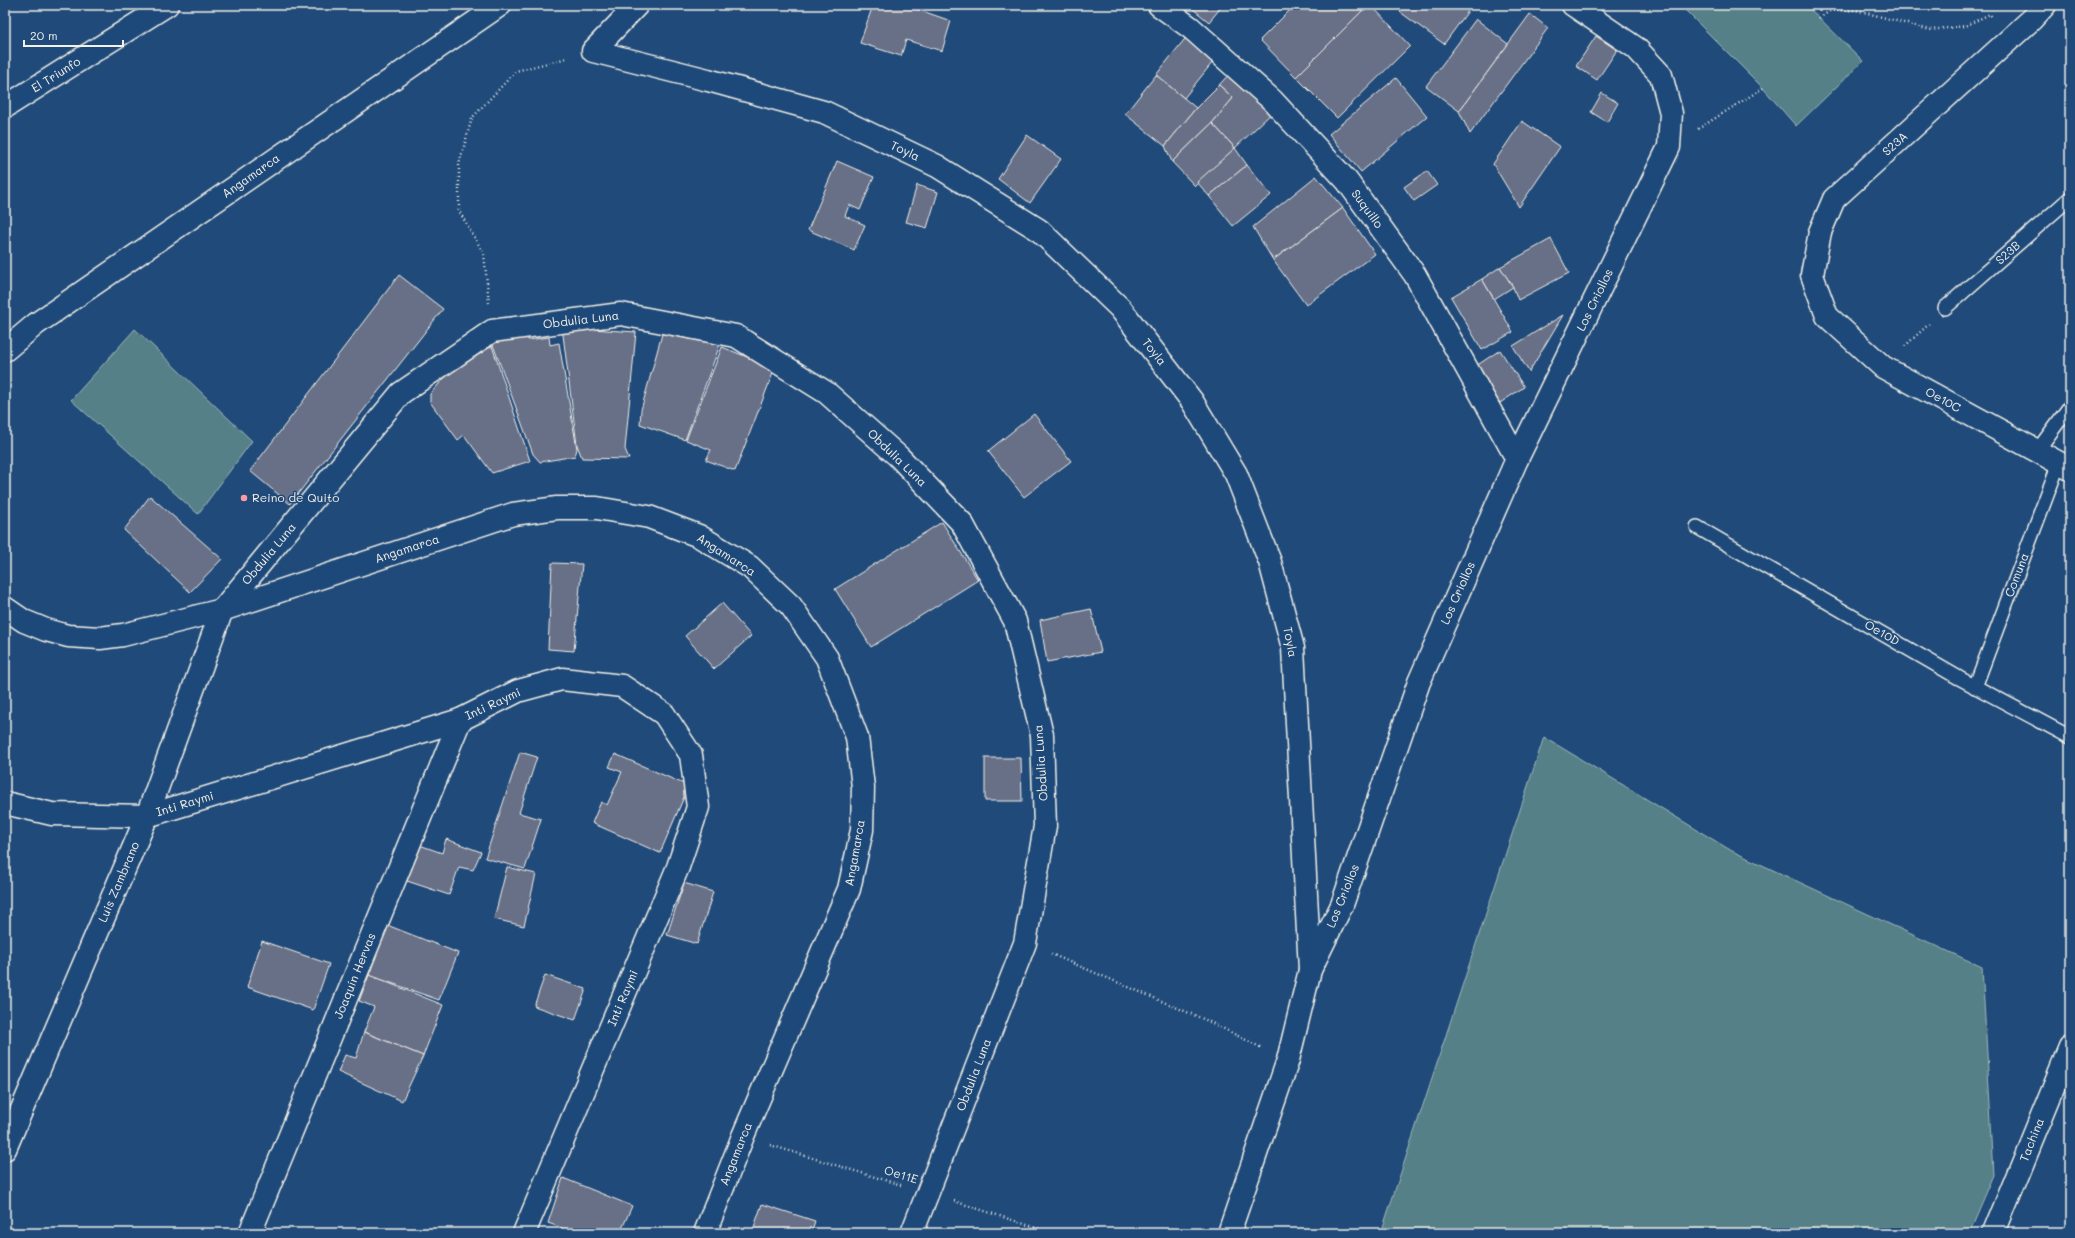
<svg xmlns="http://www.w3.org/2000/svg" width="2075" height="1238" font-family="Mali,sans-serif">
	<rect width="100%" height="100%" fill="#1f4a7a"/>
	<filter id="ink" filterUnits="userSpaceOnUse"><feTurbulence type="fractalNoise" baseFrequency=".025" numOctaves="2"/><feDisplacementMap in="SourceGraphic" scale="8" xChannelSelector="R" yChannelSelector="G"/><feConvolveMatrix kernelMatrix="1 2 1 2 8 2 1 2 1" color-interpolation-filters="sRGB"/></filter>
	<g filter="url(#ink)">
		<g fill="#548088" stroke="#a4b8b8">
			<polygon points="1680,5 1806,5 1863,61 1796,126 1763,88"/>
			<polygon points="135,329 252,441 198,514 71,400"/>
			<polygon points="1544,737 1732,851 1982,967 1994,1175 1969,1233 1381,1233"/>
		</g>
		<g fill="#676f88" stroke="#f4f1e8">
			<polygon points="873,5 905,5 951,21 942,51 906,40 901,56 860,43"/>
			<polygon points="1188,5 1223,5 1209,22"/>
			<polygon points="1295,5 1368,5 1296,77 1260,40"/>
			<polygon points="1368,5 1371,5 1410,46 1337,118 1296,77"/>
			<polygon points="1405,5 1468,5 1471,7 1444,44 1400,12"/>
			<polygon points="1530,14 1548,28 1470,134 1459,111"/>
			<polygon points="1476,19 1508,44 1459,111 1426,86"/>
			<polygon points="1188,35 1216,58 1184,98 1156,75"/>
			<polygon points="1596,36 1617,50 1597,80 1576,66"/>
			<polygon points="1233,70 1275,110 1235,148 1212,123 1233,98 1219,85"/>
			<polygon points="1156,75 1196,108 1165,146 1125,114"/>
			<polygon points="1396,78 1427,116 1361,172 1329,134"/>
			<polygon points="1219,85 1233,98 1212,123 1172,162 1165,146 1196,108"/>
			<polygon points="1602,93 1618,103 1607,122 1591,112"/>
			<polygon points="1522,121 1560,147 1519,207 1493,164"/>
			<polygon points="1212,123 1235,148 1195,186 1172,162"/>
			<polygon points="1027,135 1061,159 1030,203 998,179"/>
			<polygon points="1235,148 1247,165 1209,196 1197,182"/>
			<polygon points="837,161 874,177 860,210 849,205 845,216 865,225 854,250 808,230"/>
			<polygon points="1247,165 1271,195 1233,226 1209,196"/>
			<polygon points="1427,171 1437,185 1414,201 1404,187"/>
			<polygon points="1316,176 1343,208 1273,260 1253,227"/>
			<polygon points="917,185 938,192 927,228 906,222"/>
			<polygon points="1343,208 1375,254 1306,305 1273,260"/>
			<polygon points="1551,239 1569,273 1518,300 1513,287 1500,267"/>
			<polygon points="1500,267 1513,287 1494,299 1482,279"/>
			<polygon points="399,275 443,309 290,504 250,471"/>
			<polygon points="1482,279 1513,332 1482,350 1451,297"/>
			<polygon points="1563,315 1529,372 1513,346"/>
			<polygon points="665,323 722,339 685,440 640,424 641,410"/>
			<polygon points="562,327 636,332 625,449 629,459 582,458 577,445"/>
			<polygon points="526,331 528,340 549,337 550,345 559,343 577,449 575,456 540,462 533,454 492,342"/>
			<polygon points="492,346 530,461 492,473 464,435 458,440 430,402 430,394 447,375"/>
			<polygon points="722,347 775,368 735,471 706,460 711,450 686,440"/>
			<polygon points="1500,350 1524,387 1500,403 1476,366"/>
			<polygon points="1034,414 1071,461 1024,497 988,451"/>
			<polygon points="150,496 222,559 190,592 124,530"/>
			<polygon points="942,522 978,580 871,647 835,589"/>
			<polygon points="552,563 582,564 574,651 548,649"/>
			<polygon points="722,603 751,636 714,669 685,636"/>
			<polygon points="1091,609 1101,652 1047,662 1040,620"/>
			<polygon points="520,752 537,757 519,813 541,819 525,869 485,858"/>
			<polygon points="615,754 684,784 684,797 660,853 592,823 601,802 607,805 622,772 609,767"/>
			<polygon points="985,758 1021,758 1022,801 985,801"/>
			<polygon points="446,839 481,852 473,870 459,867 449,895 398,878 411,842 442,853"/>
			<polygon points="507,867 536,874 524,926 494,919"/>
			<polygon points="684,883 713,892 697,944 667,935"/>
			<polygon points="387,925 458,953 439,1000 369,975"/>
			<polygon points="262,941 329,964 313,1010 247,987"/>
			<polygon points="369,975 443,1005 423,1056 364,1032 374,1007 359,1001"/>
			<polygon points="545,975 586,989 575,1020 534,1006"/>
			<polygon points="364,1032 423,1056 402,1101 338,1072 345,1055 356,1058"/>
			<polygon points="563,1178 632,1206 620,1233 576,1233 548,1223"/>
			<polygon points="762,1204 815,1221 811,1233 752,1233"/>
		</g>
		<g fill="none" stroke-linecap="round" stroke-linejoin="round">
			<defs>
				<g id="service">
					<polyline points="1945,308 2070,198"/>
					<polyline points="2037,451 2070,406"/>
					<polyline points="1697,527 1959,678 2070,737"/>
					<polyline points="1975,687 2059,463"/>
				</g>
				<g id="minor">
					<polyline points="637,5 593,51 708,80 824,112 937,166 1039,230 1120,308 1192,401 1236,474 1270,562 1293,648 1310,970"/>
					<polyline points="1159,5 1191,28 1272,100 1347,181 1415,275 1517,459"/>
					<polyline points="2045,5 2032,19 1834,199 1820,232 1812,275 1827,316 1883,367 2070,469"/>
					<polyline points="5,107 167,5"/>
					<polyline points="5,803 52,814 147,816 460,720 518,691 562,679 622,686 664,714 691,755 698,807 678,867 524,1233"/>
					<polyline points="5,1149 147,816 222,610 401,393 492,331 621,314 736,336 827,393 899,457 962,523 1015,621 1042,735 1045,826 1025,943 912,1233"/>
					<polyline points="250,1233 460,720"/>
					<polyline points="1229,1233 1288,1060 1310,970 1342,905 1419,682 1517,459 1669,147 1671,113 1661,75 1636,48 1573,5"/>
					<polyline points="1994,1233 2070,1047"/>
				</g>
				<g id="tertiary">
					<polyline points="5,350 36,324 500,5"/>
					<polyline points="5,608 24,621 46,630 68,636 100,638 123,635 222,610 513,514 557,508 597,508 649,517 699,536 750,567 791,606 827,658 857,737 863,787 862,830 849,889 743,1136 705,1233"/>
				</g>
			</defs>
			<use href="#service" stroke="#f4f1e8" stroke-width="16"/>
			<use href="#minor" stroke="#f4f1e8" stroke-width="25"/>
			<use href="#tertiary" stroke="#f4f1e8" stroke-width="25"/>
			<g stroke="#f4f1e8" stroke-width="2.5" stroke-dasharray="1 3" stroke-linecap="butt">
				<polyline points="1819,18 1830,11 1856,10 1930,30 1965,26 1990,14 1992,17"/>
				<polyline points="1698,129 1763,88"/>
				<polyline points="489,303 484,254 459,211 459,164 472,118 516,71 567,58"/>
				<polyline points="1905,346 1929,324"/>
				<polyline points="1051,954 1208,1021 1262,1048"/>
				<polyline points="770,1145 901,1185"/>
				<polyline points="954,1201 1052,1233"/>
			</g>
			<use href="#service" stroke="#1f4a7a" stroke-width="13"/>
			<use href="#minor" stroke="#1f4a7a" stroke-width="22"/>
			<use href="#tertiary" stroke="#1f4a7a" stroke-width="22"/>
		</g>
	</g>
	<circle fill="#ff9aa2" stroke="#1f4a7a" stroke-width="1.5" cx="244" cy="498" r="4"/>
	<g text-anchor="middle" stroke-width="3" stroke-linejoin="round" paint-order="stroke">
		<g font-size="12" fill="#f4f1e8" stroke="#1f4a7a">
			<text transform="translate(56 75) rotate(-32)" y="4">El Triunfo</text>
			<text transform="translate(1895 144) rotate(-42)" y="4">S23A</text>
			<text transform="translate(905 151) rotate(25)" y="4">Toyla</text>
			<text transform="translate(251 176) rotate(-35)" y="4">Angamarca</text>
			<text transform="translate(1367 209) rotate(54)" y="4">Suquillo</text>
			<text transform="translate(2008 253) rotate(-42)" y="4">S23B</text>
			<text transform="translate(1595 300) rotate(-64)" y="4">Los Criollos</text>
			<text transform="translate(581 320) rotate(-7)" y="4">Obdulia Luna</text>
			<text transform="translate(1154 352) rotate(52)" y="4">Toyla</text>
			<text transform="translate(1943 400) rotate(29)" y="4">Oe10C</text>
			<text transform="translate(897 458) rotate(44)" y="4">Obdulia Luna</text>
			<text transform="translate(407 549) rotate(-18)" y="4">Angamarca</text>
			<text transform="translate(269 554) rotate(-50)" y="4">Obdulia Luna</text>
			<text transform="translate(726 555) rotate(33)" y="4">Angamarca</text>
			<text transform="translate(2017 575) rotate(-69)" y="4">Comuna</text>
			<text transform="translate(1458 593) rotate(-66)" y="4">Los Criollos</text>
			<text transform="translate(1882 633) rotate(30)" y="4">Oe10D</text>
			<text transform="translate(1290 642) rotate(79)" y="4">Toyla</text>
			<text transform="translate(493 704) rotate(-25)" y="4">Inti Raymi</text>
			<text transform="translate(1041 763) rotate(-94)" y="4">Obdulia Luna</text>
			<text transform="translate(185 804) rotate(-17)" y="4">Inti Raymi</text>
			<text transform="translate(855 853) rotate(-80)" y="4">Angamarca</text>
			<text transform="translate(119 882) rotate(-67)" y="4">Luis Zambrano</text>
			<text transform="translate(1343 896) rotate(-68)" y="4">Los Criollos</text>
			<text transform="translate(355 976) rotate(-68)" y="4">Joaquín Hervas</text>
			<text transform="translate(623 998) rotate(-67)" y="4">Inti Raymi</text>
			<text transform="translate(974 1075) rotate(-69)" y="4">Obdulia Luna</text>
			<text transform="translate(2032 1140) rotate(-68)" y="4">Tachina</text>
			<text transform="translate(736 1154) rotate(-68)" y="4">Angamarca</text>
			<text transform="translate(901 1175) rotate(17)" y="4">Oe11E</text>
		</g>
		<g font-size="12" fill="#f4f1e8" stroke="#1f4a7a" text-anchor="start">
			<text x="252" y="502">Reino de Quito</text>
		</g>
	</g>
	<rect width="2075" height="1238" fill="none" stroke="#1f4a7a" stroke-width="20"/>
	<rect x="10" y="10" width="2055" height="1218" fill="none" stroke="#f4f1e8" stroke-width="1.5" filter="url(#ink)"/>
	<path d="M24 40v6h99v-6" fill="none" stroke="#f4f1e8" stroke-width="2"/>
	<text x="30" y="40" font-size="12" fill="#f4f1e8" stroke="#1f4a7a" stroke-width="3" paint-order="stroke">20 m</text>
</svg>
